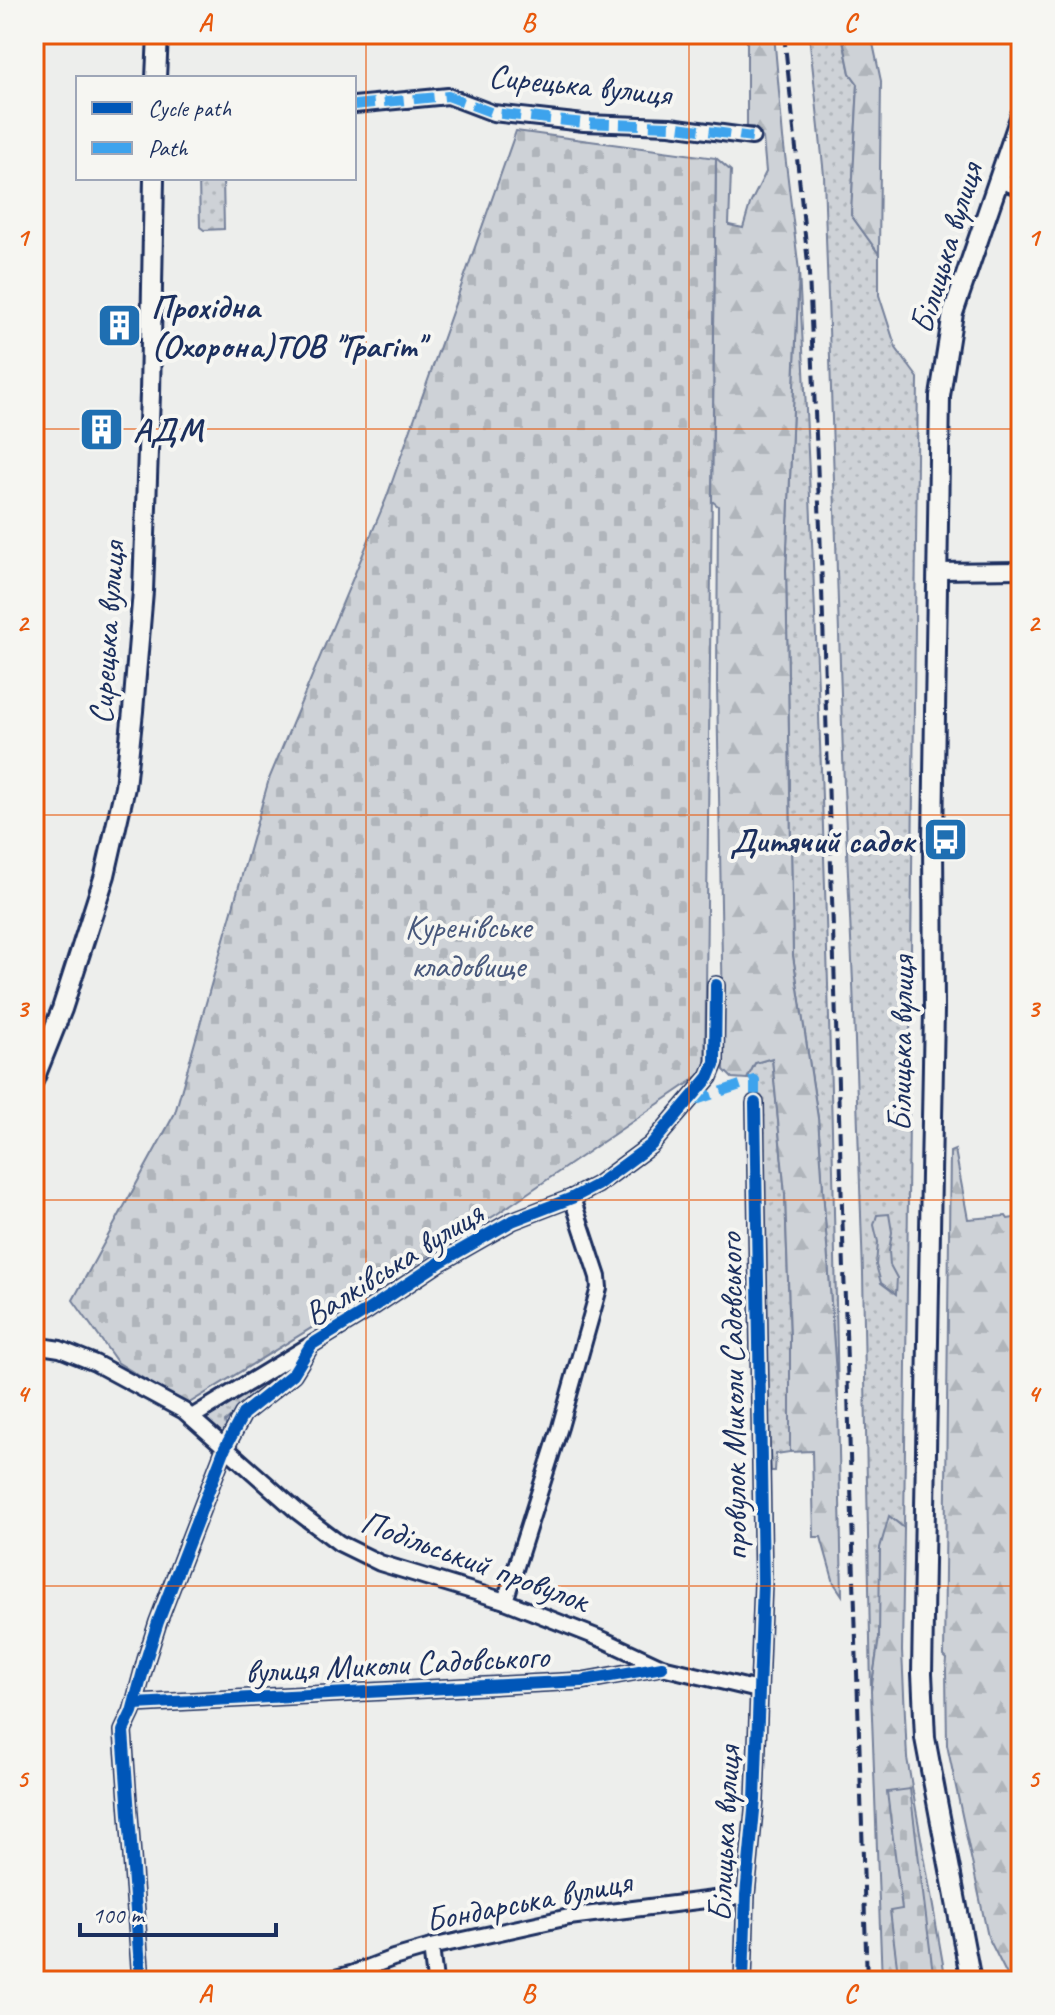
<svg xmlns="http://www.w3.org/2000/svg" width="1055" height="2015" font-family="Caveat,sans-serif">
	<defs>
		<pattern id="grass-dots" width="8" height="8" patternUnits="userSpaceOnUse" patternTransform="scale(2)"><rect width="8" height="8" fill="#ced2d7"/><path d="M2 2h.1M6 6h.1" fill="none" stroke="#b0b5bb" stroke-width="1.8" stroke-linecap="round"/></pattern>
		<pattern id="forest-firs" width="22" height="20" patternUnits="userSpaceOnUse" patternTransform="scale(2)"><rect width="22" height="20" fill="#ced2d7"/><path d="M5 1l3.5 6h-7zM16 11l3.5 6h-7z" fill="#b0b5bb"/></pattern>
		<pattern id="cemetery-stones" width="16" height="16" patternUnits="userSpaceOnUse" patternTransform="scale(2)"><rect width="16" height="16" fill="#ced2d7"/><path d="M2 7V4a2 2 0 0 1 4 0v3zM10 15v-3a2 2 0 0 1 4 0v3z" fill="#b0b5bb"/></pattern>
	</defs>
	<rect width="100%" height="100%" fill="#edeeec"/>
	<filter id="ink" filterUnits="userSpaceOnUse"><feTurbulence type="fractalNoise" baseFrequency=".0125" numOctaves="2"/><feDisplacementMap in="SourceGraphic" scale="16" xChannelSelector="R" yChannelSelector="G"/><feConvolveMatrix kernelMatrix="1 2 1 2 8 2 1 2 1" color-interpolation-filters="sRGB"/></filter>
	<g filter="url(#ink)">
		<g fill="url(#grass-dots)" stroke="#74809a" stroke-width="2">
			<polygon points="809,34 842,34 850,73 858,84 851,215 879,254 879,295 896,348 918,378 904,1528 890,1517 879,1638 871,1691 863,1273 853,983 844,786 824,175"/>
			<polygon points="199,178 223,178 224,229 204,230 200,227"/>
			<path d="M799,271C819,648 831,1025 838,1403L818,1118L793,956L786,570Z"/>
			<polygon points="772,1058 785,1194 790,1336 790,1452 776,1454 775,1471 771,1471 770,1451 757,1080 747,1079 755,1063"/>
			<polygon points="289,1363 291,1366 225,1422 228,1433 224,1438 203,1422 204,1415"/>
		</g>
		<g fill="url(#forest-firs)" stroke="#74809a" stroke-width="2">
			<polygon points="747,34 774,34 783,138 799,271 786,570 793,956 818,1118 838,1403 842,1595 834,1583 821,1537 814,1537 812,1451 790,1452 790,1336 785,1194 772,1058 755,1063 747,1079 732,1078 724,1070 717,685 718,506 712,501 716,158 731,171 729,225 743,228 750,204 766,172 763,138 753,127 747,127"/>
			<polygon points="842,34 871,34 881,81 879,254 851,215 858,84 850,73"/>
			<polygon points="955,1150 968,1219 1006,1216 1008,1219 1021,1217 1021,1981 1015,1981 1007,1975 988,1937 947,1745 946,1670 947,1659 944,1656 950,1152"/>
			<polygon points="889,1214 892,1232 889,1251 890,1265 897,1278 896,1294 881,1283 876,1265 878,1242 874,1225 877,1215"/>
			<polygon points="889,1516 904,1528 902,1651 907,1758 946,1981 882,1981 871,1691 879,1638 880,1548"/>
		</g>
		<g fill="url(#cemetery-stones)" stroke="#74809a" stroke-width="2">
			<polygon points="516,131 716,158 705,1072 497,1214 186,1405 117,1362 73,1300 175,1113 269,779 386,499"/>
			<polygon points="910,1789 934,1981 899,1981 890,1911 902,1909 887,1792"/>
		</g>
		<g fill="none" stroke-linecap="round" stroke-linejoin="round">
			<defs>
				<g id="minor">
					<polyline points="354,105 448,96 493,113 584,123 670,126 752,137"/>
					<polyline points="998,180 1021,188"/>
					<polyline points="937,571 1021,570"/>
					<polyline points="34,1345 60,1349 95,1363 184,1411 298,1512 339,1543 380,1563 505,1601 604,1640 662,1667 758,1690"/>
					<polyline points="192,1417 307,1347"/>
					<polyline points="505,1601 560,1427 599,1288 598,1277 572,1198"/>
					<polyline points="135,1704 582,1681 661,1667"/>
					<polyline points="431,1947 435,1981"/>
					<polyline points="141,1981 123,1731 132,1712 146,1660 158,1622 225,1448 243,1414 293,1374 311,1345 368,1310 442,1261 512,1221 572,1198 597,1185 651,1145 709,1077 715,1062 716,985"/>
					<polyline points="324,1981 351,1974 393,1958 431,1947 569,1917 746,1895"/>
					<polyline points="743,1981 746,1895 755,1800 763,1583 755,1103"/>
				</g>
				<g id="major">
					<polyline points="156,78 158,34"/>
					<polyline points="34,1079 62,1009 105,875 125,787 133,711 143,591 150,394 154,178"/>
					<polyline points="971,1981 925,1738 922,1673 934,1009 933,840 940,396 953,313 1021,115"/>
				</g>
			</defs>
			<use href="#minor" stroke="#1b2f5e" stroke-width="20"/>
			<use href="#major" stroke="#1b2f5e" stroke-width="24"/>
			<use href="#minor" stroke="#f6f6f2" stroke-width="14"/>
			<use href="#major" stroke="#f6f6f2" stroke-width="18"/>
			<polyline stroke="#1b2f5e" stroke-width="4" stroke-dasharray="12 6" stroke-linecap="butt" points="784,34 809,273 820,527 867,1981"/>
			<g stroke="#3da3ed" stroke-width="10" stroke-dasharray="20 10" stroke-linecap="butt">
				<polyline points="354,105 448,96 493,113 584,123 670,126 752,137"/>
				<polyline points="693,1101 755,1080 755,1103"/>
			</g>
			<defs>
				<g id="cycleway">
					<polyline points="135,1704 582,1681 662,1667"/>
					<polyline points="141,1981 123,1731 132,1712 146,1660 158,1622 225,1448 243,1414 293,1374 311,1345 368,1310 442,1261 512,1221 572,1198 597,1185 651,1145 709,1077 715,1062 716,985"/>
					<polyline points="743,1981 746,1895 755,1800 763,1583 755,1103"/>
				</g>
			</defs>
			<use href="#cycleway" stroke="#f6f6f2" stroke-width="17"/>
			<use href="#cycleway" stroke="#0057b8" stroke-width="12"/>
		</g>
	</g>
	<path fill="none" stroke="#e8590c" stroke-width="2" stroke-opacity="0.55" d="M366,34V1981M689,34V1981M34,429H1021M34,815H1021M34,1200H1021M34,1586H1021"/>
	<defs>
		<symbol id="building-square" viewBox="-11 -11 22 22"><rect x="-9" y="-9" width="18" height="18" rx="4" fill="#1f6fb2" stroke="#f6f6f2"/><path d="M-4-6H4V6H1V3H-1V6H-4ZM-2.5-4.3h1.7v1.8h-1.7ZM.8-4.3h1.7v1.8H.8ZM-2.5-1h1.7V.8h-1.7ZM.8-1h1.7V.8H.8Z" fill="#fff"/></symbol>
		<symbol id="bus-square" viewBox="-11 -11 22 22"><rect x="-9" y="-9" width="18" height="18" rx="4" fill="#1f6fb2" stroke="#f6f6f2"/><path d="M-5-6H5V4H4V6H2V4H-2V6H-4V4H-5ZM-3.5-4V0h7V-4ZM-3.5 1.2v1.5H-2V1.2ZM2 1.2v1.5H3.5V1.2Z" fill="#fff"/></symbol>
	</defs>
	<g fill-rule="evenodd">
		<use href="#building-square" x="94" y="300" width="51" height="51"/>
		<use href="#building-square" x="76" y="404" width="51" height="51"/>
		<use href="#bus-square" x="920" y="814" width="51" height="51"/>
	</g>
	<g text-anchor="middle" stroke-width="8" stroke-linejoin="round" paint-order="stroke">
		<g font-size="34" fill="#1b2f5e" stroke="#f6f6f2">
			<text transform="translate(580 84) rotate(6)" y="12">Сирецька вулиця</text>
			<text transform="translate(945 248) rotate(-73)" y="12">Білицька вулиця</text>
			<text transform="translate(106 633) rotate(-86)" y="12">Сирецька вулиця</text>
			<text transform="translate(900 1044) rotate(-89)" y="12">Білицька вулиця</text>
			<text transform="translate(393 1263) rotate(-32)" y="12">Валківська вулиця</text>
			<text transform="translate(732 1397) rotate(-91)" y="12">провулок Миколи Садовського</text>
			<text transform="translate(475 1560) rotate(20)" y="12">Подільський провулок</text>
			<text transform="translate(397 1663) rotate(-3)" y="12">вулиця Миколи Садовського</text>
			<text transform="translate(723 1834) rotate(-87)" y="12">Білицька вулиця</text>
			<text transform="translate(528 1900) rotate(-11)" y="12">Бондарська вулиця</text>
		</g>
		<g font-size="34" font-weight="bold" fill="#1b2f5e" stroke="#f6f6f2" text-anchor="start">
			<text x="151" y="318">Прохідна<tspan x="151" dy="39">(Охорона)ТОВ "Грагіт"</tspan></text>
			<text x="133" y="441">АДМ</text>
			<text x="915" y="852" text-anchor="end">Дитячий садок</text>
		</g>
		<g font-size="34" fill="#48587c" stroke="#f6f6f2">
			<text x="468" y="938">Куренівське<tspan x="468" dy="39">кладовище</tspan></text>
		</g>
	</g>
	<rect width="1055" height="2015" fill="none" stroke="#f6f6f2" stroke-width="88"/>
	<rect x="76" y="76" width="280" height="104" fill="#f6f6f2" stroke="#9ea6b7" stroke-width="2"/>
	<rect x="92" y="102" width="40" height="12" fill="#0057b8" stroke="#9ea6b7" stroke-width="2"/>
	<text x="148" y="116" font-size="24" fill="#1b2f5e">Cycle path</text>
	<rect x="92" y="142" width="40" height="12" fill="#3da3ed" stroke="#9ea6b7" stroke-width="2"/>
	<text x="148" y="156" font-size="24" fill="#1b2f5e">Path</text>
	<path d="M80 1923v12h196v-12" fill="none" stroke="#1b2f5e" stroke-width="4"/>
	<text x="92" y="1923" font-size="24" fill="#1b2f5e" stroke="#f6f6f2" stroke-width="6" paint-order="stroke">100 m</text>
	<rect x="44" y="44" width="967" height="1927" fill="none" stroke="#e8590c" stroke-width="3"/>
	<g font-size="26" text-anchor="middle" font-weight="bold" fill="#e8590c">
		<text x="205" y="31">A</text>
		<text x="528" y="31">B</text>
		<text x="850" y="31">C</text>
		<text x="22" y="246">1</text>
		<text x="1033" y="246">1</text>
		<text x="22" y="631">2</text>
		<text x="1033" y="631">2</text>
		<text x="22" y="1017">3</text>
		<text x="1033" y="1017">3</text>
		<text x="22" y="1402">4</text>
		<text x="1033" y="1402">4</text>
		<text x="22" y="1787">5</text>
		<text x="1033" y="1787">5</text>
		<text x="205" y="2002">A</text>
		<text x="528" y="2002">B</text>
		<text x="850" y="2002">C</text>
	</g>
</svg>
